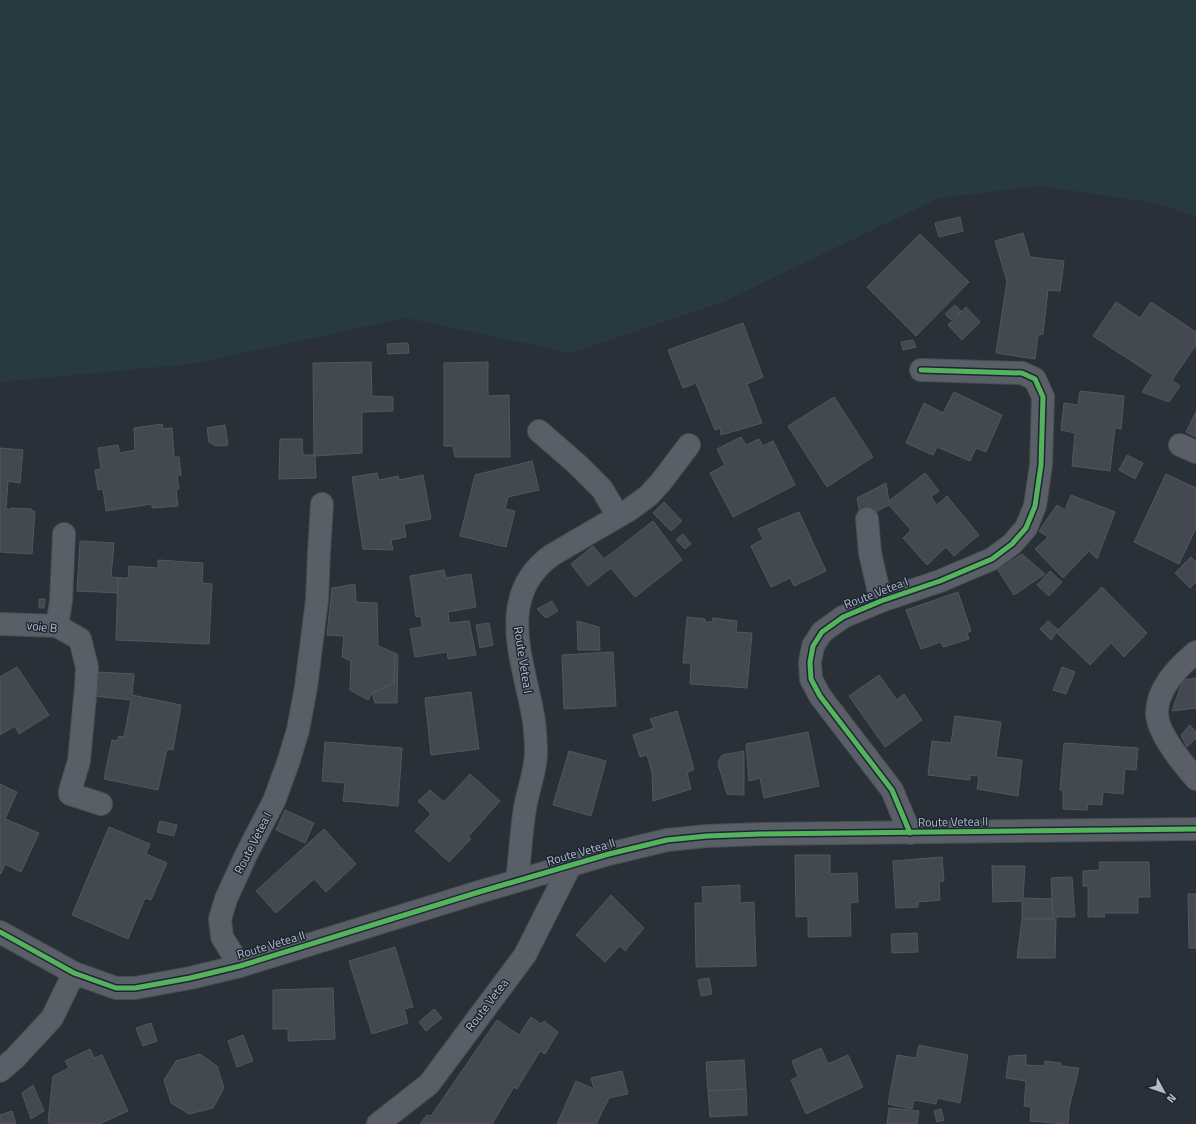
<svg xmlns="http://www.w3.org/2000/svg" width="1196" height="1124" font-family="'Titillium Web',sans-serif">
	<rect width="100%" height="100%" fill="#2a3038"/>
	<polygon fill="#273a3e" points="0,0 1196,0 1196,216 1149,202 1039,186 939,198 723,302 571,353 406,318 192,364 0,382"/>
	<g fill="#444950" stroke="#52575f">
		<polygon points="960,217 963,231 939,237 935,223"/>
		<polygon points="1023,233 1030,257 1064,261 1060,291 1048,290 1043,334 1038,335 1035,359 996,353 1007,281 995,241"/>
		<polygon points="920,234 969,282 916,336 867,287"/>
		<polygon points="1116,302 1140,318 1151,302 1196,332 1196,345 1172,380 1180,386 1169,402 1142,392 1153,375 1093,336"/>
		<polygon points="955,305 961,311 951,320 945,314"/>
		<polygon points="966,307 980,322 962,340 948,325"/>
		<polygon points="743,323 763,377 747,384 762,423 721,435 720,428 715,430 696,383 683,388 668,350"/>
		<polygon points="913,340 916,347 903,350 901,342"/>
		<polygon points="408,343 409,353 388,354 387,344"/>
		<polygon points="371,362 372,396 393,397 393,411 362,412 362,453 315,456 314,455 313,363"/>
		<polygon points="488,362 488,396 509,395 510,457 455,457 453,446 444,446 444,363"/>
		<polygon points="1080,391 1124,396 1121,429 1115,428 1110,471 1072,466 1075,433 1061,430 1064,403 1078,405"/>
		<polygon points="954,392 1002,415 986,452 976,448 970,461 937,447 933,455 906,443 924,403 943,413"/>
		<polygon points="834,397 873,457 827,487 788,426"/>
		<polygon points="1196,412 1196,437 1186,432"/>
		<polygon points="162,424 163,429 172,428 174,457 179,457 181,475 177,476 179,489 176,490 178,506 152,508 152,504 106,511 103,489 98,490 95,470 101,469 98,448 118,445 120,453 135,450 134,428"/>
		<polygon points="225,425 228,445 216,446 209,442 207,428"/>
		<polygon points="741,437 746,445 759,439 763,446 773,441 795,485 733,517 710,473 725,465 717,449"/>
		<polygon points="280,439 302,439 303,455 315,455 316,478 279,479"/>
		<polygon points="0,448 23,450 20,483 8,481 6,509 11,509 11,508 31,509 31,511 35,511 32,554 0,552"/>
		<polygon points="1127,455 1143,463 1135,479 1119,470"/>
		<polygon points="532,461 539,490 508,497 505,509 515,511 506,547 460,536 475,475"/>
		<polygon points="377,473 379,480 398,476 399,480 423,475 431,519 404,524 406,537 391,540 393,550 363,549 352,477"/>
		<polygon points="925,473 939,491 931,497 937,505 947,496 979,535 954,556 946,547 927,565 903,538 911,530 889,505 861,519 857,498 886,483 889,501"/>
		<polygon points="1166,474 1196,488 1196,528 1179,564 1134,542"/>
		<polygon points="1071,495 1115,512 1097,559 1089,551 1063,578 1035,549 1048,537 1039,531 1057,505 1065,510"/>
		<polygon points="664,502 682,521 671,531 653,513"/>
		<polygon points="799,512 826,571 794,586 790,578 771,587 751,546 763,539 758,529"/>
		<polygon points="653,521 682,560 635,597 611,568 588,586 571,564 593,546 604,559"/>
		<polygon points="683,534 691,544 685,549 676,540"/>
		<polygon points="80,541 114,543 111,577 121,578 120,593 77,591"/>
		<polygon points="1022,554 1045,574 1014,595 998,570"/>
		<polygon points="1191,557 1196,562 1196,582 1190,588 1175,573"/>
		<polygon points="158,560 203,563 202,583 212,584 209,644 116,640 118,578 128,578 129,566 158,568"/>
		<polygon points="444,570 446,578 471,574 476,607 448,612 449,623 469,621 476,655 448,659 447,652 415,657 410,629 422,627 421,616 416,617 410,576"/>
		<polygon points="1050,571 1062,582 1049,596 1037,585"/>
		<polygon points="355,584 356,602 377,603 378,646 395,653 394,683 372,693 368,700 350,690 351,661 342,657 344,636 327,635 332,588"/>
		<polygon points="1102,587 1147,633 1124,657 1111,643 1090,665 1056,632"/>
		<polygon points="958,592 971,631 967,633 969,639 943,647 941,642 921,649 906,610"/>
		<polygon points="39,599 45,599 44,608 39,608"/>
		<polygon points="552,601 558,611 546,618 537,609"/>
		<polygon points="687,617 705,619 705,622 712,622 713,618 737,621 736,632 752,633 747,688 690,684 691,663 683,663"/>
		<polygon points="577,621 599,627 600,650 578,650"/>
		<polygon points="1048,621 1058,630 1051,640 1040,629"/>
		<polygon points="489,623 493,645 480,648 476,625"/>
		<polygon points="613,652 616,706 564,709 562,655"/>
		<polygon points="395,653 398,655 397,703 375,703 372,693 394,683"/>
		<polygon points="17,667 49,715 19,734 15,726 0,735 0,677"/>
		<polygon points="1062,667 1075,672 1066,694 1053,690"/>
		<polygon points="98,672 134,674 132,695 181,705 173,750 167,749 158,790 104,779 112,740 117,741 119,736 124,737 131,700 94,696"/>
		<polygon points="879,675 897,700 904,694 922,720 885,747 849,696"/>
		<polygon points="1196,678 1196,708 1172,711 1183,680"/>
		<polygon points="471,692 479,749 431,755 425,698"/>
		<polygon points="677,711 694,769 687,773 691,789 653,801 652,772 647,755 640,757 633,735 654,728 650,719"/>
		<polygon points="955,716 1001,722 996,757 1022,760 1018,796 977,789 979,776 970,775 970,780 928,775 932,741 951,743"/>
		<polygon points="1190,725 1196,732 1196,738 1187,747 1181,735"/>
		<polygon points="808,732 819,786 764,798 760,778 749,781 746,744"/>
		<polygon points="325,742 402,748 398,806 343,801 345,783 322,781"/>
		<polygon points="1064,743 1138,748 1136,770 1125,769 1123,794 1103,792 1102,805 1088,804 1087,810 1063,809 1063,790 1060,790"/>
		<polygon points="569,751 606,761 591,816 553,805"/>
		<polygon points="744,751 744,795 727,794 719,767 718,762 722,755"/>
		<polygon points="470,774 500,801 468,837 471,839 449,862 415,831 431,814 418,801 430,790 444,802"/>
		<polygon points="0,784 17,792 5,819 39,833 21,872 5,864 1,874 0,873"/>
		<polygon points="285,810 314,823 305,843 276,830"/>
		<polygon points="160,821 177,825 174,836 157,832"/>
		<polygon points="109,827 150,844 146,854 167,863 151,900 145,898 128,939 72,915"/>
		<polygon points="324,829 356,864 326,892 314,879 276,913 256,891"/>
		<polygon points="795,855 830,855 830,874 857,873 858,902 850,903 851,936 808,937 808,916 796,917"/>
		<polygon points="942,857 944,881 939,881 940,900 918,902 918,907 896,908 893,861"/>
		<polygon points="1099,862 1149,862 1150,897 1138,897 1138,913 1104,913 1105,917 1088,917 1088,886 1083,886 1083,871 1100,870"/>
		<polygon points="992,866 1025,866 1023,898 1053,899 1053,919 1022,919 1022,901 993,902"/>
		<polygon points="1072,877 1075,917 1056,917 1055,958 1017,958 1022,919 1053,919 1051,878"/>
		<polygon points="740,885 740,903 754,902 756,966 696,967 695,903 703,903 702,887"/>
		<polygon points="1188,894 1196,894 1196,948 1189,948"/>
		<polygon points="611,895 644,928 625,951 620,946 605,962 576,935"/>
		<polygon points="917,933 918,952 892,953 891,934"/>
		<polygon points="395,947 413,1007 404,1009 408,1023 372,1034 349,961"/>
		<polygon points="709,978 712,994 701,996 698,980"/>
		<polygon points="333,988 335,1039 288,1041 288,1029 273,1029 273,990"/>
		<polygon points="434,1009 442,1018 426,1031 419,1022"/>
		<polygon points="531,1017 541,1024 544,1021 558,1032 545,1054 540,1051 517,1089 514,1087 492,1124 420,1124 427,1115 431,1116 497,1020 519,1035"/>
		<polygon points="151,1023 157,1041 143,1046 136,1028"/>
		<polygon points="243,1035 253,1061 237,1067 228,1041"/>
		<polygon points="919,1045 968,1055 960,1103 937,1098 936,1104 914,1100 912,1109 888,1104 897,1055 916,1058"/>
		<polygon points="821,1048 828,1064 848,1055 863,1087 806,1114 791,1080 798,1077 792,1061"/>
		<polygon points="90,1049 94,1058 102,1055 128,1111 99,1124 50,1124 48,1122 53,1076 69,1068 65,1061"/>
		<polygon points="200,1054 217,1066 224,1088 213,1108 189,1114 171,1103 164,1080 176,1061"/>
		<polygon points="1026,1055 1026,1065 1044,1066 1045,1061 1061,1063 1061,1066 1079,1068 1069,1108 1068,1124 1030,1121 1031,1107 1024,1106 1026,1081 1006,1078 1009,1056"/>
		<polygon points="744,1060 746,1089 708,1091 706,1062"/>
		<polygon points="622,1071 628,1094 609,1098 596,1124 557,1124 576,1081 594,1089 591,1078"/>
		<polygon points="33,1085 44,1111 31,1119 22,1093"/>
		<polygon points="746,1089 747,1115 710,1117 708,1091"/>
		<polygon points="889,1108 919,1111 917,1124 887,1124"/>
		<polygon points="941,1109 944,1120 937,1122 934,1111"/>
		<polygon points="12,1111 16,1124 0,1124 0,1115"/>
	</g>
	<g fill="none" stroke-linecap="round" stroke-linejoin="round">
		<defs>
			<g id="minor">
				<polyline points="539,431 578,465 602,489 618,516"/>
				<polyline points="1180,445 1196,452"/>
				<polyline points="867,519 870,553 881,601"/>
				<polyline points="0,624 57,626 80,639 87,667 86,686 79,761 70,791 70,794 101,804"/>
				<polyline points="57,626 61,601 64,534"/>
				<path d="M1196,652C1178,667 1157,688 1157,713C1157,733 1183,764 1196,779"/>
				<polyline points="910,833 892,790 820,696 811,679 810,662 813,646 822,632 843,617 881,601 940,581 992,559 1012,544 1026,528 1035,506 1041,465 1043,397 1035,379 1022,373 921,370"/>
				<path d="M517,881C520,857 521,832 525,808C528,789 536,771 536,752C536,742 535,731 534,721C525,664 493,597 552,555L629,510L648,496L661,482L689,445"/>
				<polyline points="0,932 74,973 116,988 135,988 190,978 240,966 479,892 609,854 667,840 707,836 760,834 1196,829"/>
				<polyline points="240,966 222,937 220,919 226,899 246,855 274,801 288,763 298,730 306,687 317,600 319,552 322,504"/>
				<polyline points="0,1071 15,1058 52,1018 74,973"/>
				<polyline points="378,1124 429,1084 525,955 570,866"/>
			</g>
		</defs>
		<use href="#minor" stroke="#484c53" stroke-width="24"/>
		<use href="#minor" stroke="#5a5e66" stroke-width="22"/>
		<defs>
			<g id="cycleway">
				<polyline points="910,833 892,790 820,696 811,679 810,662 813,646 822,632 843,617 881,601 940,581 992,559 1012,544 1026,528 1035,506 1041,465 1043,397 1035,379 1022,373 921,370"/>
				<polyline points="0,932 74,973 116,988 135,988 190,978 240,966 479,892 609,854 667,840 707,836 760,834 1196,829"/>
			</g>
		</defs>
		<use href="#cycleway" stroke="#1d2633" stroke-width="8"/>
		<use href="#cycleway" stroke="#56b35d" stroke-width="5"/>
	</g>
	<g text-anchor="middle" stroke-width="3" stroke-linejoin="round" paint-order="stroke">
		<g font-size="12" fill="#b4bcc9" stroke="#1d2633">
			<text transform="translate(876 593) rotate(-21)" y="4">Route Vetea I</text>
			<text transform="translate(42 627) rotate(6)" y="4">voie B</text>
			<text transform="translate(523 660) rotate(81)" y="4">Route Vetea I</text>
			<text transform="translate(953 822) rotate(-1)" y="4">Route Vetea II</text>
			<text transform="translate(253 843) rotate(-63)" y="4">Route Vetea I</text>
			<text transform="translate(581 852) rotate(-16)" y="4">Route Vetea II</text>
			<text transform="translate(271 945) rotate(-17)" y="4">Route Vetea II</text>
			<text transform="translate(487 1005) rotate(-53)" y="4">Route Vetea</text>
		</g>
	</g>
	<g transform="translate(1164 1092) rotate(130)" stroke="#1d2633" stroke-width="3" paint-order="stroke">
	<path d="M0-3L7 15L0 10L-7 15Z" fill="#b4bcc9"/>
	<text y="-6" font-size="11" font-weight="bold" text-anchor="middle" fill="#b4bcc9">N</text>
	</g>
</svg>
